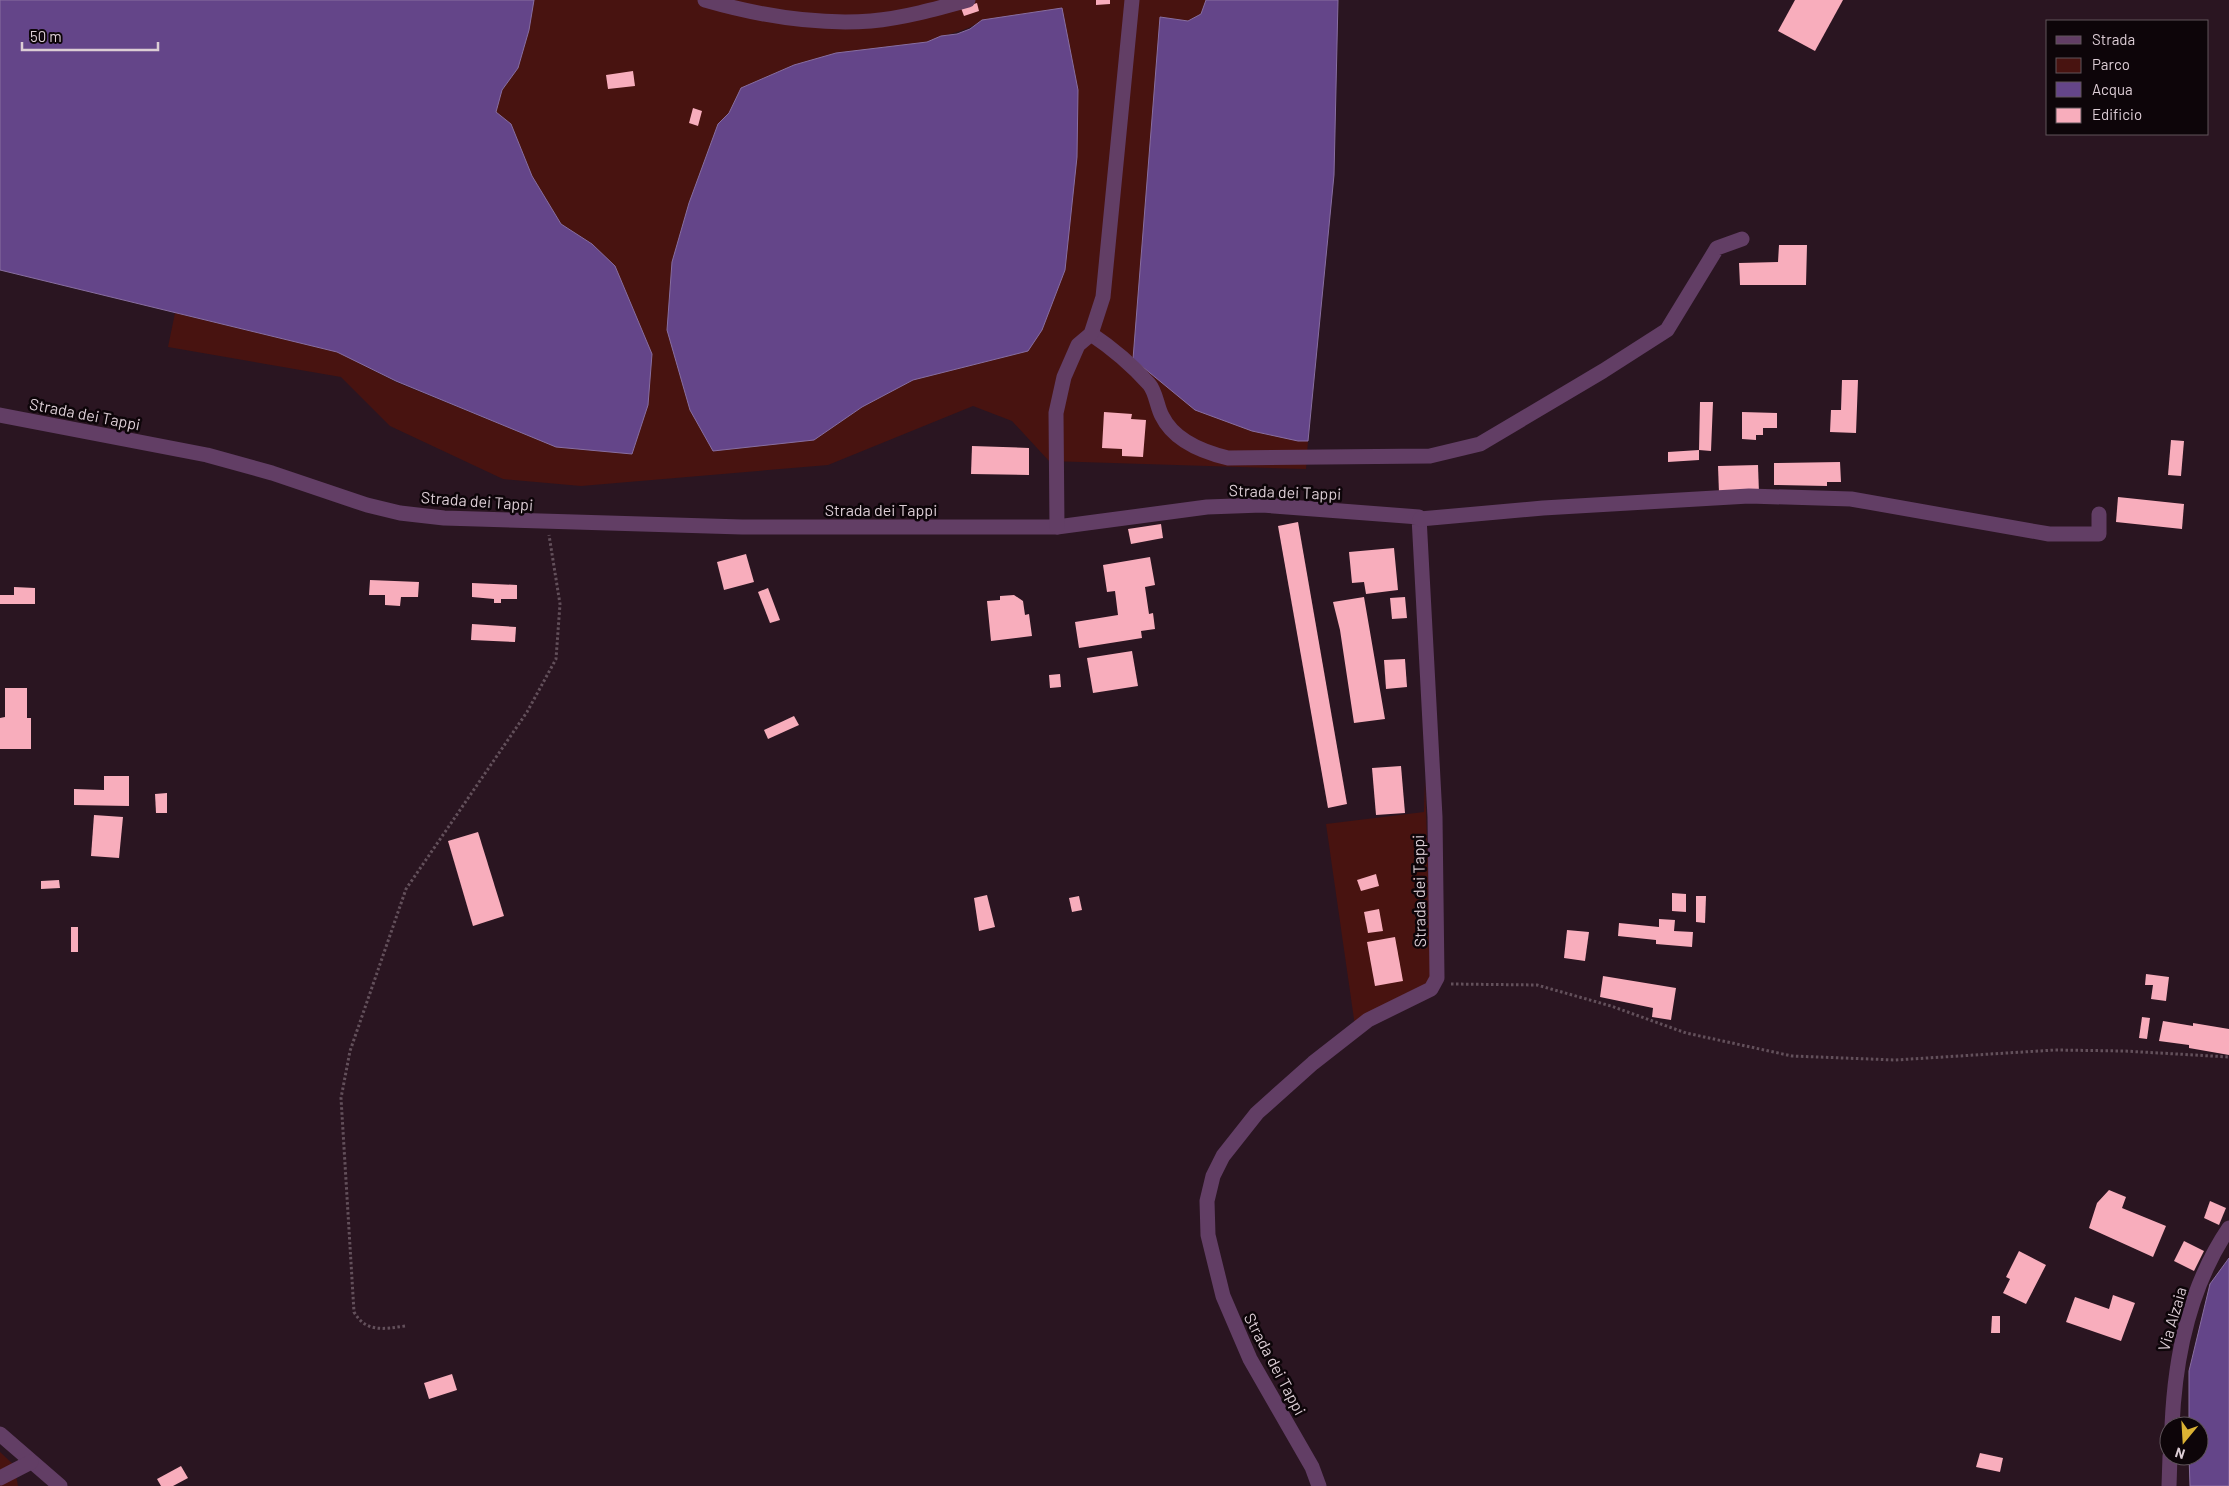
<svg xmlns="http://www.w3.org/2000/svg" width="2229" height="1486" font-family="Barlow,sans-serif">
	<rect width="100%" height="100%" fill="#2a1521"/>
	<g fill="#481310" fill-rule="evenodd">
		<path d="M534,0H1206L1201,14L1188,21L1160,17L1298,441H1308L1306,469L1049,461L1012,421L973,406L828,465L581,486L503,479L390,426L341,377L168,347L175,313L337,352L396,382L556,447L592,244L561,224L532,176L511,124L495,112L502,90L518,68L529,30ZM982,20L1028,351L913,380L862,407L814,440L667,330L672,262L689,203L718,124L729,113L741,88L794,65L836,53L927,42C946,33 965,33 982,20Z"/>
		<polygon points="1425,780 1432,986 1355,1026 1326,824 1424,812"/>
		<polygon points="0,1452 14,1465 18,1486 0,1486"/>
	</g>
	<g fill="#644589" stroke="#886ea0">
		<polygon points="0,0 534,0 529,30 518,68 502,90 496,112 511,124 532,176 561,224 592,244 615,266 652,354 648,405 632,454 556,447 396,381 337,352 0,270"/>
		<polygon points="1206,0 1338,0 1334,175 1308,441 1298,441 1252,431 1195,410 1133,359 1160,17 1188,21 1201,14"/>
		<polygon points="1062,8 1078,90 1077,157 1065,270 1042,330 1028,351 913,380 862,407 814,440 713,451 690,410 667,330 672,262 689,203 718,124 729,113 741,88 794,65 836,53 927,42 941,36 957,34 970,29 982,20"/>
		<polygon points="2229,1258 2229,1486 2190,1486 2189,1456 2199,1456 2199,1426 2189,1426 2189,1371 2210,1284"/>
	</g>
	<g fill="#f8adbc">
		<polygon points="1096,0 1110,0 1110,4 1096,5"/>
		<polygon points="1795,0 1843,0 1815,51 1778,31"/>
		<polygon points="977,3 979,11 964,16 961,8"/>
		<polygon points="633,71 635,86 608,89 606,75"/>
		<polygon points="693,108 702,111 698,126 689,123"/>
		<polygon points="1779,245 1807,245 1806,285 1740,285 1739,263 1778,262"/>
		<polygon points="1842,380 1858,380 1856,433 1830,432 1831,410 1841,410"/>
		<polygon points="1700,402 1713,402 1711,451 1699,450 1699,460 1668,462 1668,452 1699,450"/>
		<polygon points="1104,412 1132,414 1131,419 1146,420 1143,457 1122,456 1122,449 1102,448"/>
		<polygon points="1742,412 1777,413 1777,428 1763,428 1763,435 1756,435 1756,440 1742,439"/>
		<polygon points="2171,440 2184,441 2181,476 2168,475"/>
		<polygon points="972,446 1029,448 1029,475 971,474"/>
		<polygon points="1840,462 1841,482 1827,482 1827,486 1774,485 1774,463"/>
		<polygon points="1758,465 1759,493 1719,493 1718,466"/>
		<polygon points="2118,497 2184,504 2182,529 2116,522"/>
		<polygon points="1298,522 1347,804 1328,808 1278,526"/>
		<polygon points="1161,524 1163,538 1131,544 1128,529"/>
		<polygon points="1394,548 1398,590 1366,594 1364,582 1352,583 1349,552"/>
		<polygon points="746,554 754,582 724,590 717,562"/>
		<polygon points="1150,557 1155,585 1145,587 1149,614 1153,613 1155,629 1141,631 1142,638 1079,648 1075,622 1118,615 1115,591 1107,592 1103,565"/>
		<polygon points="370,580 419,582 418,597 401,597 400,606 385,605 385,595 369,595"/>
		<polygon points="472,583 517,585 517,599 501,599 501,603 494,603 494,599 472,597"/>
		<polygon points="14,587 35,588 35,604 0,604 0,595 14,595"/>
		<polygon points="768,588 780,620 770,623 758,592"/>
		<polygon points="1014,595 1023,601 1025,615 1029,614 1032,636 991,641 987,601 1000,600 1000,596"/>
		<polygon points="1364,597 1385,719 1354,723 1340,630 1333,602"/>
		<polygon points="1405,597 1407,618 1392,619 1390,598"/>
		<polygon points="472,624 516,627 515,642 471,640"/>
		<polygon points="1132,651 1138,686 1093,693 1087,658"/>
		<polygon points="1405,659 1407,687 1386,689 1384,660"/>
		<polygon points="1060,674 1061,687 1050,688 1049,675"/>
		<polygon points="5,688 27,688 27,718 31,718 31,749 0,749 0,718 5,717"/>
		<polygon points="794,716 799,725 768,739 764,730"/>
		<polygon points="1401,766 1405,813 1376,815 1372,768"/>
		<polygon points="104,776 129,776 129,806 74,805 74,789 104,790"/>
		<polygon points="167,793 167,813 156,813 155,794"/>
		<polygon points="94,815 123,817 119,858 91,856"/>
		<polygon points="478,832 504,916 473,926 448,841"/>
		<polygon points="1376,874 1379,886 1361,891 1357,880"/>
		<polygon points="59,880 60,888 41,889 41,881"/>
		<polygon points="1672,893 1686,894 1686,912 1672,911"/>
		<polygon points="987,895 995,927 979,931 974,898"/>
		<polygon points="1079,896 1082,910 1072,912 1069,898"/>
		<polygon points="1696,896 1706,896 1705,923 1696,922"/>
		<polygon points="1379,909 1383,931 1368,933 1364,912"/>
		<polygon points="1659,919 1675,920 1674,931 1693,932 1692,947 1656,944 1656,940 1618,936 1619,923 1659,927"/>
		<rect x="71" y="927" width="7" height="25"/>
		<polygon points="1567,930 1589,932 1585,961 1564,958"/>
		<polygon points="1395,937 1403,981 1375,986 1367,942"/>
		<polygon points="2146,974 2169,977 2166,1001 2151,999 2153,985 2145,985"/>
		<polygon points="1603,976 1676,988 1671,1020 1652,1017 1653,1008 1600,997"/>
		<polygon points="2142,1017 2150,1018 2147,1039 2139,1038"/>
		<polygon points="2163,1021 2193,1026 2193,1023 2229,1029 2229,1055 2189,1048 2189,1045 2159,1041"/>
		<polygon points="2109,1190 2126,1197 2122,1208 2166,1226 2153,1257 2089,1228 2097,1203"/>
		<polygon points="2210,1201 2226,1208 2219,1225 2204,1218"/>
		<polygon points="2184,1241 2204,1251 2194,1271 2174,1261"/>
		<polygon points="2019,1251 2046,1265 2026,1304 2003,1293 2010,1279 2006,1277"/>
		<polygon points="2113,1295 2135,1303 2121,1341 2066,1322 2075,1297 2109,1309"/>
		<polygon points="1992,1316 2000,1316 2000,1333 1991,1333"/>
		<polygon points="452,1374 457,1390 429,1399 424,1383"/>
		<polygon points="1980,1453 2003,1458 2000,1472 1976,1467"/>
		<polygon points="181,1466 188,1478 173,1486 161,1486 157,1479"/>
	</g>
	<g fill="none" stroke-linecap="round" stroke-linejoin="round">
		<g stroke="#63505b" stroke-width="3" stroke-dasharray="2.5 2.5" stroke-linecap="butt">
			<polyline points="1451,984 1537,985 1611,1006 1686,1033 1792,1056 1895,1060 2055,1050 2124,1051 2229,1057"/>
			<path d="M405,1326C384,1329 366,1333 354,1312L341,1098L350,1051L406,889L527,712L556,659L560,604L549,535"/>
		</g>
		<g stroke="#623e65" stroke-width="15">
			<path d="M705,0C757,15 816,25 871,21C904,18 936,9 968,0"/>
			<path d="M1091,334C1112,348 1132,365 1149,384C1156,392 1157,407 1162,416C1174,441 1203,452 1228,458L1430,456L1480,444L1603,371L1667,330L1717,248L1742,239"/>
			<polyline points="0,415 207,455 272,473 367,505 400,513 444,518 742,527 1057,527 1207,507 1262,505 1419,517 1435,817 1437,978 1431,989 1368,1020 1313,1063 1257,1113 1223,1156 1213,1176 1207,1201 1208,1235 1223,1296 1250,1359 1312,1467 1319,1486"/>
			<polyline points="1420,519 1543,508 1749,496 1851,499 2049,534 2099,534 2099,514"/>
			<polyline points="1057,527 1056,413 1064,377 1078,345 1091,334 1103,297 1132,0"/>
			<path d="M2172,1426C2175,1356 2189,1287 2229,1228"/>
			<polyline points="0,1434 60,1486"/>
			<polyline points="0,1478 31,1462"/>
			<polyline points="2169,1486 2170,1456"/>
		</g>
	</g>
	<g text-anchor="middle" stroke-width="5" stroke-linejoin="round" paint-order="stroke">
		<g font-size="16" fill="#dccdd5" stroke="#0d0509">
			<text transform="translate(85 414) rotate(11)" y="6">Strada dei Tappi</text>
			<text transform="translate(1285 492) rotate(2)" y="6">Strada dei Tappi</text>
			<text transform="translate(477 501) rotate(4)" y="6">Strada dei Tappi</text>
			<text x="881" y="516">Strada dei Tappi</text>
			<text transform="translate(1419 891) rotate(-91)" y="6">Strada dei Tappi</text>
			<text transform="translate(2172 1319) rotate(-74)" y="6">Via Alzaia</text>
			<text transform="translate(1275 1364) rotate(62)" y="6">Strada dei Tappi</text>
		</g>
	</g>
	<rect x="2046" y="20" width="162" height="115" fill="#0d0509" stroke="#60555b"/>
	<rect x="2056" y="36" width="25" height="8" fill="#623e65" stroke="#60555b"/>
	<text x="2092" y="45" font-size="15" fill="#dccdd5">Strada</text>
	<rect x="2056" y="58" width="25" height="15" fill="#481310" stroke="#60555b"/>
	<text x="2092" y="70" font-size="15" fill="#dccdd5">Parco</text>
	<rect x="2056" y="82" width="25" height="15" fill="#644589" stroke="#60555b"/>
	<text x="2092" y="95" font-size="15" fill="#dccdd5">Acqua</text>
	<rect x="2056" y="108" width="25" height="15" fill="#f8adbc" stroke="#60555b"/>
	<text x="2092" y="120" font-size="15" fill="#dccdd5">Edificio</text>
	<g transform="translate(2184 1441) rotate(198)"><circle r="24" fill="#0d0509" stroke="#60555b"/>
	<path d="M0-4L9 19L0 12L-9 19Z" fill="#dbb233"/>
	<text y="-8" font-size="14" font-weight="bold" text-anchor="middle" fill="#dccdd5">N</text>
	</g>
	<path d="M22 42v8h136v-8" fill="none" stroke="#dccdd5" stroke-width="2.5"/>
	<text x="30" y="42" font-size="15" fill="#dccdd5" stroke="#0d0509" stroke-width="4" paint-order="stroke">50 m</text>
</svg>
